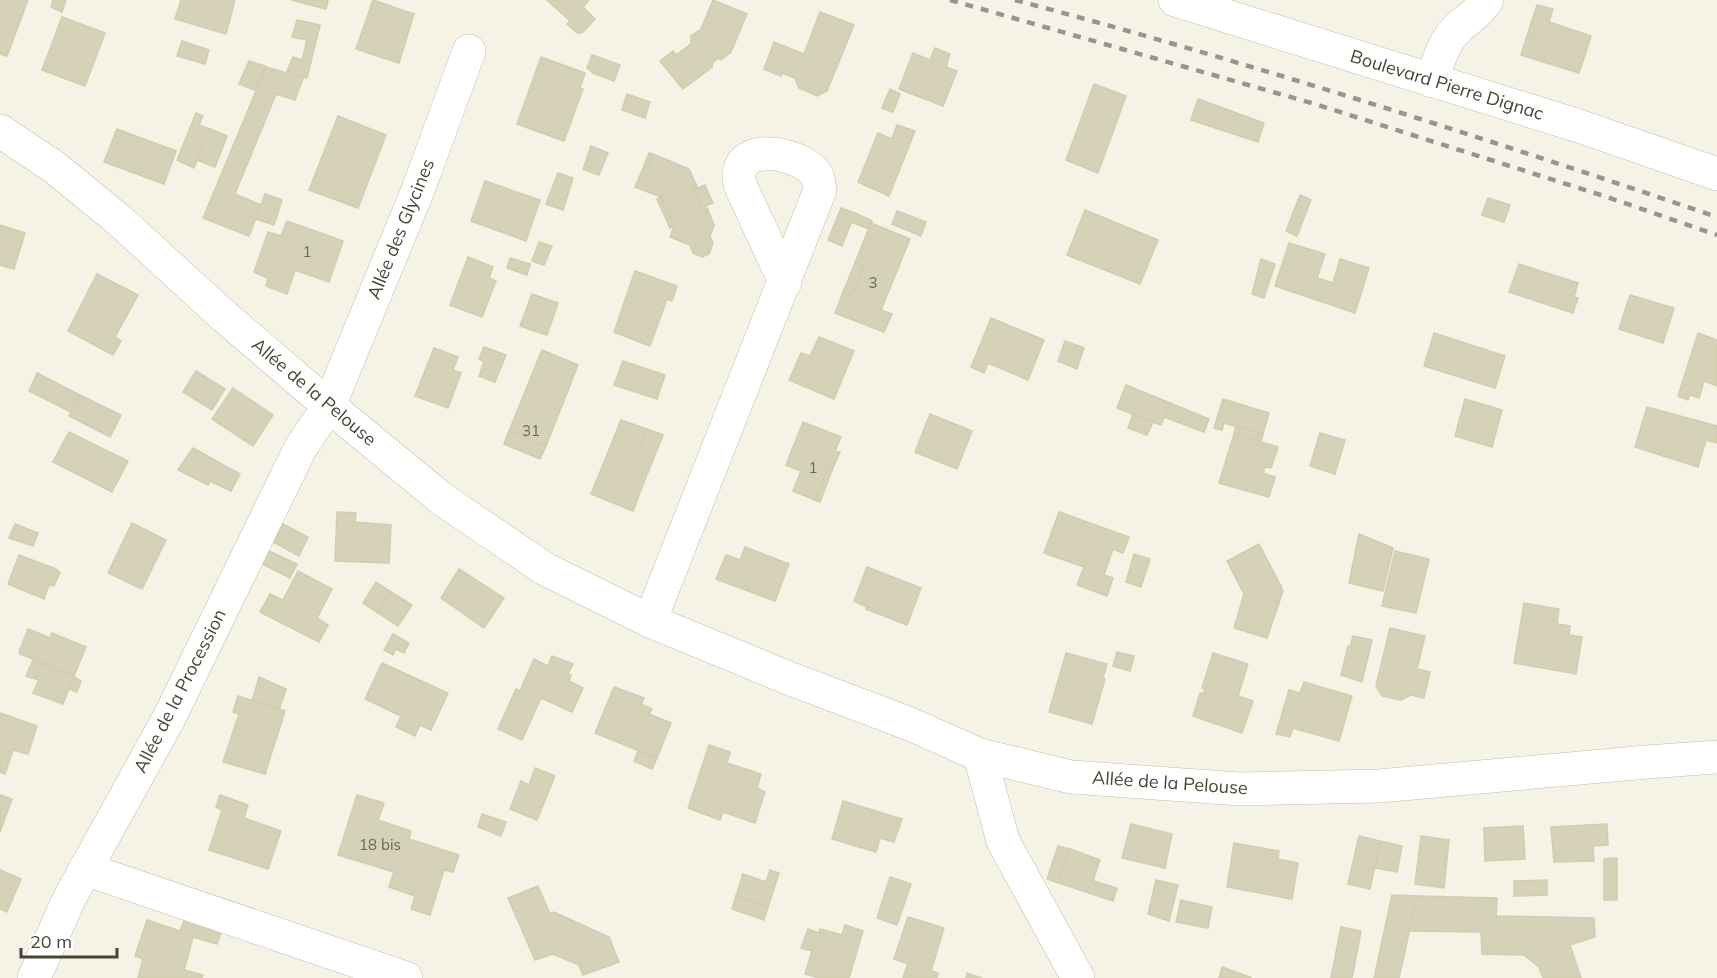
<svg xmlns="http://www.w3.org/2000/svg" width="1717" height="978" font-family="Mulish,sans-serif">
	<rect width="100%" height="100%" fill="#f4f3e5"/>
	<g fill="#d6d2b9" stroke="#d2cdac" stroke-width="1.5">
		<polygon points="0,0 28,0 7,56 0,54"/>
		<polygon points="53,0 66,0 62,12 51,7"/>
		<polygon points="181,0 235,0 226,34 175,19"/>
		<polygon points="291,0 328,0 326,9"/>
		<polygon points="373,0 414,14 399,63 356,49"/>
		<polygon points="547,0 589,0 583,7 595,19 582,33 577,33 567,24 570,21"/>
		<polygon points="713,0 747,14 731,52 721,60 719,58 713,62 712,67 683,89 660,61 673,51 676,55 691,44 691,36 701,29"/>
		<polygon points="1537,5 1553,9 1549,22 1591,36 1585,55 1527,36"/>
		<polygon points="820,12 854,25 827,91 817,96 799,88 795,78 782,73 781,76 764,69 774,42 804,54"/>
		<polygon points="62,17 105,33 85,86 42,70"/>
		<polygon points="297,20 320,25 307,78 287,71 293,57 302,60 307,40 292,37"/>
		<polygon points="1527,36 1585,55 1579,73 1521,55"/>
		<polygon points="182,41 209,50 205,64 177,56"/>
		<polygon points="935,48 950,54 946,67 957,71 943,106 899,89 913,53 930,60"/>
		<polygon points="592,55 620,65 614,81 593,73 587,68"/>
		<polygon points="541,57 585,73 580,88 583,89 564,141 517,124"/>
		<polygon points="249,61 265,66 255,90 239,84"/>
		<polygon points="266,67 303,78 295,100 276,94 235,194 261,205 249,236 203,218"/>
		<polygon points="1094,84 1126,96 1098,173 1066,160"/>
		<polygon points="890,89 900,94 893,112 882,108"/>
		<polygon points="627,94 650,102 645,118 622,110"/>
		<polygon points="1198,99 1264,123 1258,142 1191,120"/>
		<polygon points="196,113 203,116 199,125 210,129 194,168 177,160"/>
		<polygon points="338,116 386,135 358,208 309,190"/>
		<polygon points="897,125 915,131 889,196 858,182 878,133 892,139"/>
		<polygon points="117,129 176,151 164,184 104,162"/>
		<polygon points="210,129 227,136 215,167 197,160"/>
		<polygon points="591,146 608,153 599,175 583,169"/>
		<polygon points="649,153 653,154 647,168 644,166"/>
		<polygon points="653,154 689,169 696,184 692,186 704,212 708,210 714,225 710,236 713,243 709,254 702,257 693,253 690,245 670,237 674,225 661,197 635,187 644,166 647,168"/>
		<polygon points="558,173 573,178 563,210 546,204"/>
		<polygon points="485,181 540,200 526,241 471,221"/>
		<polygon points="696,184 698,188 705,185 713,203 705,206 708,210 704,212 692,186"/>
		<polygon points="265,194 282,200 274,225 256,219"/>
		<polygon points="1300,195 1311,200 1297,236 1286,231"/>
		<polygon points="661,197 674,225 670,228 657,199"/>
		<polygon points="1488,198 1510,205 1504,222 1482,215"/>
		<polygon points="841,208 855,213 842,246 828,240"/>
		<polygon points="1085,210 1158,240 1140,284 1067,255"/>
		<polygon points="897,211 926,222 921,236 892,224"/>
		<polygon points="855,213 872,221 869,229 851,222"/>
		<polygon points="287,221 343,241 329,282 295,270 287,294 266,286 268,278 254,272 268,232 281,236"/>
		<polygon points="871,223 910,239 881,310 892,314 884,332 835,313 843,292 852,296 864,267 855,263"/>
		<polygon points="0,225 25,233 14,269 0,265"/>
		<polygon points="539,242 552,246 544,265 532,261"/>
		<polygon points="1289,243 1325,254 1317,278 1333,283 1340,259 1369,268 1355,313 1275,286"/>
		<polygon points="468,257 493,267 489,278 496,281 482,317 450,305"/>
		<polygon points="510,258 530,264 527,275 507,268"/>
		<polygon points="1261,259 1275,264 1264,298 1252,294"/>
		<polygon points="855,263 864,267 852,296 843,292"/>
		<polygon points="1519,264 1578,283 1574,297 1578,298 1573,313 1509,292"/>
		<polygon points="635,271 677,286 672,301 667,299 650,346 614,332"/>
		<polygon points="97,274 138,295 115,337 121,341 113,355 68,331"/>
		<polygon points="532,294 558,303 547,335 520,326"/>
		<polygon points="1630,295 1674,308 1663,343 1619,329"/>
		<polygon points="991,318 1044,340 1028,380 988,363 984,373 971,367"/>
		<polygon points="1434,333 1505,356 1495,388 1424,366"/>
		<polygon points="1698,333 1717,340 1717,386 1704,381 1699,398 1690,395 1688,400 1678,396"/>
		<polygon points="819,337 854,351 834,399 789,380 801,353 810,356"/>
		<polygon points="1065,341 1084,348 1077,369 1058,361"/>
		<polygon points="484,347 506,355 495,382 479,376 484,362 479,359"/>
		<polygon points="434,348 458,357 453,370 461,373 448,408 415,396"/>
		<polygon points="542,350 578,365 546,446 509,431"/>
		<polygon points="623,361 665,375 657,399 614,385"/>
		<polygon points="196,371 225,389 212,410 183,392"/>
		<polygon points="37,373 80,395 71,412 29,391"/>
		<polygon points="1126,385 1170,403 1161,425 1117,408"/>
		<polygon points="233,388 273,415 253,446 212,419"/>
		<polygon points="80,395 121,415 110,437 69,416"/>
		<polygon points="1223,399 1269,413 1263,434 1224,423 1222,430 1214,428"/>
		<polygon points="1465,399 1502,410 1492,447 1455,436"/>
		<polygon points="1170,403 1209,419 1204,432 1164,417"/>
		<polygon points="1647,407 1717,426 1717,443 1706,440 1698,467 1635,447"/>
		<polygon points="930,414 972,431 957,469 915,452"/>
		<polygon points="1133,414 1153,422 1147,435 1128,428"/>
		<polygon points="621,420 647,429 641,445 615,435"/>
		<polygon points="803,422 841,437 835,451 840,452 834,465 830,464 815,500 793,491 801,471 786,465"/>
		<polygon points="1236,426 1263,434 1261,442 1234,434"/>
		<polygon points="647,429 663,435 649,470 644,471 642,478 644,482 633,511 591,494 615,435 641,445"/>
		<polygon points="509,431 546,446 540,459 504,444"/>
		<polygon points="69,432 128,461 112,492 53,462"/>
		<polygon points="1320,433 1345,440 1335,474 1310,466"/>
		<polygon points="1234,434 1278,447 1271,468 1265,467 1263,473 1275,477 1269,497 1219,483"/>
		<polygon points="193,448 240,474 231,491 210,481 208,485 178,470"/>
		<polygon points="830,464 834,465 820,502 815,500"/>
		<polygon points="649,470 644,482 642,478 644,471"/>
		<polygon points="337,512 356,513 355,522 391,525 389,563 335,561"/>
		<polygon points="1059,512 1129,537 1123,553 1113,549 1104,575 1113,578 1107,596 1077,585 1084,567 1044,553"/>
		<polygon points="132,523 166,540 142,589 108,573"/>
		<polygon points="15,524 38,533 33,546 9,538"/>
		<polygon points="283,524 308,537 299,556 273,542"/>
		<polygon points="1359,534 1393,548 1383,591 1349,583"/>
		<polygon points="1259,544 1281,586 1275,601 1279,603 1267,638 1234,628 1244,594 1227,561"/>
		<polygon points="745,547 789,564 775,601 716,579 726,555 740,560"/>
		<polygon points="269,551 297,564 290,578 262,564"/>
		<polygon points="1395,551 1429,559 1416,613 1382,606"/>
		<polygon points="1134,554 1150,559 1141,587 1126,582"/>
		<polygon points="19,555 56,569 60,573 54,586 49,585 44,599 8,584"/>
		<polygon points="867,567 921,588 907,625 866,609 867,607 854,601"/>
		<polygon points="459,569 504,598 484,628 441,598"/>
		<polygon points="298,571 332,589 317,618 328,625 319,642 260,612 270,594 283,600"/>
		<polygon points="376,582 391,592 378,613 363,603"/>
		<polygon points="1281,586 1283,591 1279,603 1275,601"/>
		<polygon points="391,592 412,605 398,626 378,613"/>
		<polygon points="1524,603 1559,609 1557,624 1570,626 1569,635 1582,637 1576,674 1514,663"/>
		<polygon points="1390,628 1425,636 1417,669 1430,672 1424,698 1411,695 1401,700 1382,696 1376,686"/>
		<polygon points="28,629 50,638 52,633 86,647 74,676 20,654 19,652"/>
		<polygon points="393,634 409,643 404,653 396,649 393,655 384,650"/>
		<polygon points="1353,636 1372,640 1362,682 1341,675 1348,646 1350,647"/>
		<polygon points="1117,652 1134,656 1130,671 1113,666"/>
		<polygon points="1066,653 1107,664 1103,678 1105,679 1092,724 1049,712"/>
		<polygon points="1213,653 1248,664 1238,696 1253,701 1242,733 1193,716 1200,693 1203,694 1205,689 1202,688"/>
		<polygon points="552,656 573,664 568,674 571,675 569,681 583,688 572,712 541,698 522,740 498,729 516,689 520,691 534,659 548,666"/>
		<polygon points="33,660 74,676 63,704 33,693 39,680 26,676"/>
		<polygon points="382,663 448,693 431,730 420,725 415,736 396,727 401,716 365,699"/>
		<polygon points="74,677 81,681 77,692 69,689"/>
		<polygon points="259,677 286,689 279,710 252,701"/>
		<polygon points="1304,682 1352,696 1339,741 1293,728 1290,737 1276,734 1289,690 1300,693"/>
		<polygon points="614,687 644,698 639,710 671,723 657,758 595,733"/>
		<polygon points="238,696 285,711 265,774 223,762 239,714 233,712"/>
		<polygon points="641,704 652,709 649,714 639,710"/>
		<polygon points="0,713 37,726 28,754 13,750 5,774 0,772"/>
		<polygon points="709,745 730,752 727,763 761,774 757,788 765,792 755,823 723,812 720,820 688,808"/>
		<polygon points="638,751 657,758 652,769 634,761"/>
		<polygon points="535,768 555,776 537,820 510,809 521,781 529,785"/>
		<polygon points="0,795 12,799 0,832"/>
		<polygon points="220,795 248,805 244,818 281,831 268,869 209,850 222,810 216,807"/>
		<polygon points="357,795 384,803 378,820 411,831 409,839 459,855 453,872 444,870 430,915 411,909 415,896 389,887 394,872 338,855"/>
		<polygon points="843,801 902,819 894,842 880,838 876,852 832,839"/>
		<polygon points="482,814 506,822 501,836 478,827"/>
		<polygon points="1131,824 1172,834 1165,868 1122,858"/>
		<polygon points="1607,824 1608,845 1593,846 1594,861 1554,862 1551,827"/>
		<polygon points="1523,826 1525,859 1485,861 1484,828"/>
		<polygon points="1359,836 1380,841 1370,889 1348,884"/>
		<polygon points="1421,836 1449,840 1444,888 1415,884"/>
		<polygon points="1380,841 1402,846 1397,872 1375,868"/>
		<polygon points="1234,843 1279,851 1278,859 1298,863 1292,899 1227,887"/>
		<polygon points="1058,846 1070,849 1059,883 1047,879"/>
		<polygon points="1070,849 1100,860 1093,881 1117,888 1113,901 1059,883"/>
		<polygon points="1617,858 1617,900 1604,900 1604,859"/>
		<polygon points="0,870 21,879 7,912 0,909"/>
		<polygon points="770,870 779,873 768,907 736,896 743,874 766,882"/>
		<polygon points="890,877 911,884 897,925 877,918"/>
		<polygon points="1156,880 1178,885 1169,921 1148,914"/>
		<polygon points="1547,880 1547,895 1514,896 1514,881"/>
		<polygon points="538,886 550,914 554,912 609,937 619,962 583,975 579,965 553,954 535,960 508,898"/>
		<polygon points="1392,895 1417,896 1399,978 1374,978"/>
		<polygon points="736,896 768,907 764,920 732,909"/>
		<polygon points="1417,896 1497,898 1496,916 1594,918 1595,937 1570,945 1581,978 1543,978 1539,967 1524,955 1482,954 1481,932 1409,931"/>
		<polygon points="1181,900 1212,907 1208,928 1176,922"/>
		<polygon points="908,917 944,928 931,971 894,959"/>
		<polygon points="185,918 222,930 217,944 193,937 184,970 203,975 202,978 138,978 143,959 135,956 147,920 180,931"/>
		<polygon points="845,925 863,931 849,978 820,978 805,974 812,951 801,948 808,929 819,933 820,929 842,935"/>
		<polygon points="1341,927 1361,931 1352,978 1331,978"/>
		<polygon points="908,963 938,973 937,978 903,978"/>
		<polygon points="1222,967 1252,978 1219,978"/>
		<polygon points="967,973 982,978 966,978"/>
	</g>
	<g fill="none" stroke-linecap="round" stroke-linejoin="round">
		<defs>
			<g id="minor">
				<polyline points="1175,0 1579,126 1717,174"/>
				<path d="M1432,81C1438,61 1444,40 1460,26C1471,17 1478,13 1487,0"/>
				<polyline points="0,131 54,167 119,220 225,317 329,406 442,499 545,569 650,621 791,679 910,724 980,755 1071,777 1240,789 1379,786 1647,762 1717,757"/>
				<path d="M650,621L820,190C819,186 819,180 817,176C806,155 744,140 739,173C738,177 740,183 741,187L785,282"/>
				<polyline points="980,755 1003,841 1078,978"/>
				<polyline points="85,869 406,978"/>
				<polyline points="34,978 69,899 169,718 301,447 329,406 418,190 469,51"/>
			</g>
		</defs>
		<use href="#minor" stroke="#c0bea7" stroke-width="34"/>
		<use href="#minor" stroke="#fff" stroke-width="33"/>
		<g stroke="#959595" stroke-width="4.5" stroke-dasharray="8 8" stroke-linecap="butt">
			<polyline points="950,0 1315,104 1607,197 1717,235"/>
			<path d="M1015,0C1252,63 1485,138 1717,217"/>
		</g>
	</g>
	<g text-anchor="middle" stroke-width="4.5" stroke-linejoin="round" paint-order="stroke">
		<g font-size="15" fill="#6b6855">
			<text x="307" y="257">1</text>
			<text x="873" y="288">3</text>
			<text x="531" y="436">31</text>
			<text x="813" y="473">1</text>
			<text x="380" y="850">18 bis</text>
		</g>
		<g font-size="18" fill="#474434" stroke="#fff">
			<text transform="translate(1447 85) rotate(17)" y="6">Boulevard Pierre Dignac</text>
			<text transform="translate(401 229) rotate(-68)" y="6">Allée des Glycines</text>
			<text transform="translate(314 392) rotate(40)" y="6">Allée de la Pelouse</text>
			<text transform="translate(180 691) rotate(-63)" y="6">Allée de la Procession</text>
			<text transform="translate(1170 783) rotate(4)" y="6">Allée de la Pelouse</text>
		</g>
	</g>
	<path d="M21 948v9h96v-9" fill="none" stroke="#474434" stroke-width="3"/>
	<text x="30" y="948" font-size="18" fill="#474434" stroke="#ffffff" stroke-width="4.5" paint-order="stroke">20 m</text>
</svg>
